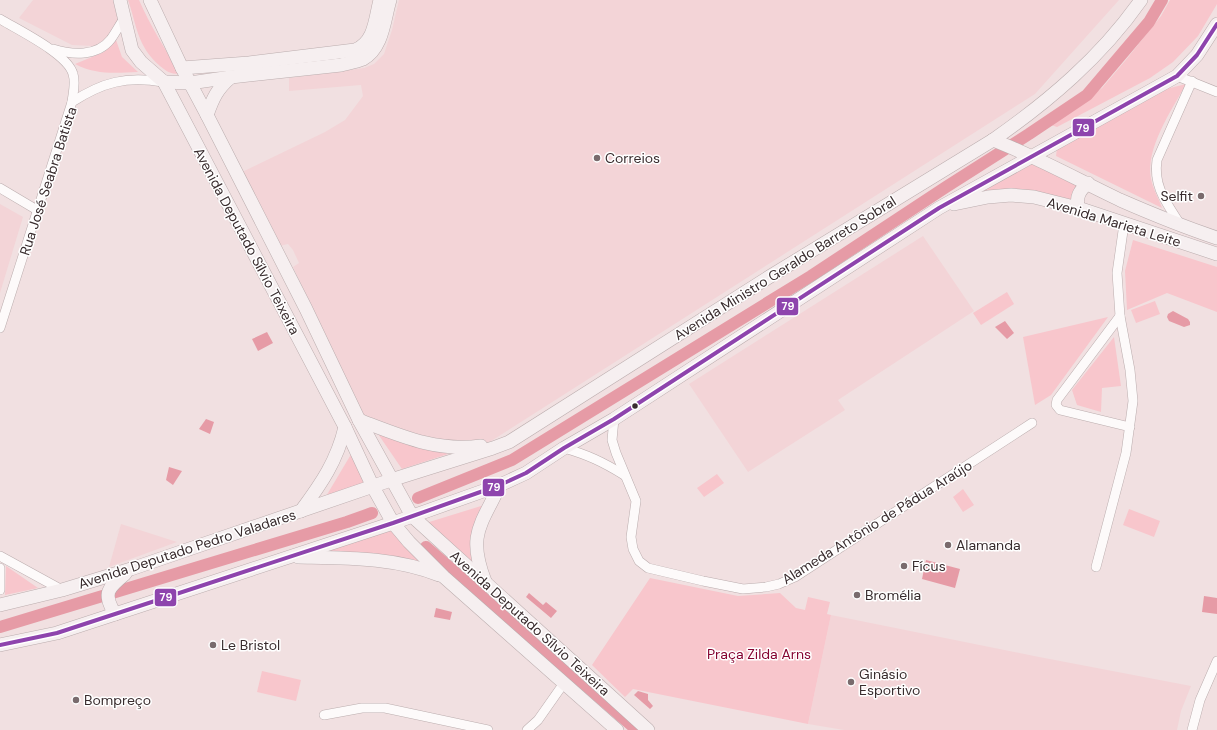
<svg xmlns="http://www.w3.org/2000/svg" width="1217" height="730" font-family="'DM Sans',sans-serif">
	<rect width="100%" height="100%" fill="#f1e0e1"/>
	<g fill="#f3d4d7">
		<polygon points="33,0 116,0 118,5 117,24 106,40 94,46 72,45 19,18"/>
		<polygon points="399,0 1119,0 1035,94 488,443 466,444 440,442 365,416 359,410 293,267 299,263 293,250 288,244 279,246 240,173 325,132 345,120 363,96 361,85 289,91 289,78 364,68 374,64 384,54 392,30"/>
		<polygon points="0,204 23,217 0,293"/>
		<polygon points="923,236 974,311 838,400 845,410 748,472 689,384"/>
		<polygon points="121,524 177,542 109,567"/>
		<polygon points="831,615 1034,656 1191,686 1181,711 1177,730 844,730 808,724"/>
	</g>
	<g fill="#f8c6cc">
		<path d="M128,0H139C150,26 166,49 179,74C170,74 166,71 160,66C137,46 137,26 128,0Z"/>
		<polygon points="1170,0 1217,0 1217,4 1198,36 1173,62 1150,78 1057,127 1051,125 1102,88 1125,61 1161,16"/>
		<path d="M116,40L122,57L138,72C115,73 96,75 75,64L104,52Z"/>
		<path d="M1186,84C1172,110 1145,148 1151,179C1153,189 1159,199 1162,208L1056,156L1057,148L1162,90Z"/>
		<polygon points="1030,162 1081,184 1074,204 1006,190 984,191"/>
		<polygon points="1133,240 1217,267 1217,312 1167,293 1127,310 1125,271"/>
		<polygon points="1007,292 1014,304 981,325 973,313"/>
		<polygon points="1155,301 1160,314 1136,323 1131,310"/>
		<polygon points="1108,317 1051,395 1035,405 1023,337"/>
		<polygon points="1114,337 1121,386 1102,388 1101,412 1077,405 1072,390"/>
		<polygon points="376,431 448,454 402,469"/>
		<polygon points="353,451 366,483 325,498"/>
		<polygon points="717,474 724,483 704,497 697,488"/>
		<polygon points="963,489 974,505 963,512 953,497"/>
		<polygon points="494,502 483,527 481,573 426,523"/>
		<polygon points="1129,509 1160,521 1154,537 1123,525"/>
		<polygon points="392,528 425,569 324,552"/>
		<polygon points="6,566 38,588 5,595"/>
		<polygon points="650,578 738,596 780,593 796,608 805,610 808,597 830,602 827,614 831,615 808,724 633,689 625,697 592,665"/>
		<polygon points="262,671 301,680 296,701 257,692"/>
	</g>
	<g fill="#e69ba6">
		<polygon points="1173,311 1188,319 1190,322 1190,325 1184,327 1169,321 1167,317 1168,314"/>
		<polygon points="1005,321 1014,333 1007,339 995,327"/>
		<polygon points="267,332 273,343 258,351 252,339"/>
		<polygon points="206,419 214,422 210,434 199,429"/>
		<polygon points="169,467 182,471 173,485 166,480"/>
		<polygon points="926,560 960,569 955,588 922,579"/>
		<polygon points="529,593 543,605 546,602 557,611 551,618 526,597"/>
		<polygon points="1204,596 1217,598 1217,614 1202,612"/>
		<polygon points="436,608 452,612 450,620 434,617"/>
		<polygon points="638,691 648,694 648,700 653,706 650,709 634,695"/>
	</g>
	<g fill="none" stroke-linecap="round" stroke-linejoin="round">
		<g stroke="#e69ba6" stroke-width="12">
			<polyline points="418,498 512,460 811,276 946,187 1029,134 1087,95 1149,22 1162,0"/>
			<polyline points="426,547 637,730"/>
			<polyline points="0,627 347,522 372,513"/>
		</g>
		<defs>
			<g id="street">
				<path d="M0,19C18,30 68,54 73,74C76,83 73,93 72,102"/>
				<path d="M53,49C72,55 97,57 111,39C116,32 120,24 125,17"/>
				<polyline points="1177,76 1217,92"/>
				<polyline points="0,188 37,210"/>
				<path d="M1181,226C1167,203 1153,187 1157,160L1192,81"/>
				<polyline points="1120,316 1057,400 1056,405 1060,410 1130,427"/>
				<path d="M0,328L72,102C103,82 126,76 163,82"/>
				<polyline points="614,419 612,440 616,453 636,501 631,537 633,549 639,561 648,568 703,581 743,589 766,587 779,584 795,577 1032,423"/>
				<path d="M564,448C588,455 603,462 624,475"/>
				<polyline points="0,556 62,590"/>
				<polyline points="1096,567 1126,453 1133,401 1130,370 1120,316 1117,273 1124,224"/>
				<polyline points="0,568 0,590"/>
				<polyline points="324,715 362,708 385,708 488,730"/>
				<polyline points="527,730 538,720 564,683"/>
				<polyline points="1192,730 1200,700 1217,661"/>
			</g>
			<g id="secondary">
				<polyline points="120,0 132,50 141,62 164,82 345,427 373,487 393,523 409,542 444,577 617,730"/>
				<polyline points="150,0 182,68 207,115 306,309 359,420 412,516 648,730"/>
				<path d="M182,68L249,63L355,50C375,42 375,19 380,0"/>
				<path d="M164,82L190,83L231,77L341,65C348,63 356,62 363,59C383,48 384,20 390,0"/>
				<path d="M207,115C213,98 217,89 231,77"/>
				<path d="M993,140C1037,157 1078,180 1120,200C1152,214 1184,227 1217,238"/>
				<polyline points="954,204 988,197 1011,195 1034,197 1078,208 1217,254"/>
				<path d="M1078,208C1076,197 1079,191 1088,183"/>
				<path d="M359,420C401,436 436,452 481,446"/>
				<path d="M301,511C321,484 337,461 345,427"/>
				<path d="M298,557C345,558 394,557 439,575"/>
				<path d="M485,581C467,535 481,525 500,485"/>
				<path d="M0,605L62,590L131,569L391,480L493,448L509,442L769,277L993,140C1049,101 1101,57 1141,0"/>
				<path d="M115,614C102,593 108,588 125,574"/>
				<polyline points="0,645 57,633 393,523 500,485 526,473 564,448 614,419 939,208 1177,76 1197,55 1217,24"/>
			</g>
		</defs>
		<use href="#street" stroke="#bbadae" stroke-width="10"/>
		<use href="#secondary" stroke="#bbadae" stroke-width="14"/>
		<use href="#street" stroke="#fdfafa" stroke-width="9"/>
		<use href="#secondary" stroke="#f6eff0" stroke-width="13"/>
		<defs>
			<polyline id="bus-1" points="0,645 57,633 393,523 500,485 526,473 564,448 614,419 939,208 1177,76 1197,55 1217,24"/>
		</defs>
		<use href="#bus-1" stroke="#fff" stroke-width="7"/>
		<use href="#bus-1" stroke="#8e44ad" stroke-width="4"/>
	</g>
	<g fill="#796b6d" stroke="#fff" stroke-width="1.5">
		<circle cx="597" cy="158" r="4"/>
		<circle cx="1201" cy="196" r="4"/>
		<circle cx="948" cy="545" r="4"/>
		<circle cx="904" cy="566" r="4"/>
		<circle cx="857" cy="595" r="4"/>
		<circle cx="213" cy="645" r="4"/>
		<circle cx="851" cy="682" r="4"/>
		<circle cx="76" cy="700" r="4"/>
	</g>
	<circle fill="#392c2e" stroke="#fff" stroke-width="1.5" cx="635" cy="406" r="3.5"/>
	<g text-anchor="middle" stroke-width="3" stroke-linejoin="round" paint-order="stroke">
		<g font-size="14" fill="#392c2e" stroke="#fff" text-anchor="start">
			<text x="605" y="163">Correios</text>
			<text x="1193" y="201" text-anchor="end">Selfit</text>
			<text x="956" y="550">Alamanda</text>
			<text x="912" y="571">Fícus</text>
			<text x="865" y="600">Bromélia</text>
			<text x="221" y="650">Le Bristol</text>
			<text x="859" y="679">Ginásio<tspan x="859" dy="16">Esportivo</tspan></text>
			<text x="84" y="705">Bompreço</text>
		</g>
		<g font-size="14" fill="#392c2e" stroke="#fff">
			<text transform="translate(48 181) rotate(-72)" y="5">Rua José Seabra Batista</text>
			<text transform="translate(1114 222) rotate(17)" y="5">Avenida Marieta Leite</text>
			<text transform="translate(247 241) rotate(62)" y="5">Avenida Deputado Sílvio Teixeira</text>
			<text transform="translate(785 268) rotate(-32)" y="5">Avenida Ministro Geraldo Barreto Sobral</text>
			<text transform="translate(877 522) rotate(-32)" y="5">Alameda Antônio de Pádua Araújo</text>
			<text transform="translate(187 549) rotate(-18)" y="5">Avenida Deputado Pedro Valadares</text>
			<text transform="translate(530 623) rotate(42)" y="5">Avenida Deputado Sílvio Teixeira</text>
		</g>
		<g font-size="14" fill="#850431" stroke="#fff">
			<text x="759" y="659">Praça Zilda Arns</text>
		</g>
	</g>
	<g stroke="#fff" stroke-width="1.5">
		<rect x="1072" y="118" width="23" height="19" rx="4" fill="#8e44ad"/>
		<rect x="776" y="297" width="23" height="19" rx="4" fill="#8e44ad"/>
		<rect x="482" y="478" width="23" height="19" rx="4" fill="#8e44ad"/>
		<rect x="154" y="588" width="23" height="19" rx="4" fill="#8e44ad"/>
	</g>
	<g font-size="11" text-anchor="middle" font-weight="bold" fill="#fff">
		<text x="1083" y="132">79</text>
		<text x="788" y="310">79</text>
		<text x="494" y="491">79</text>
		<text x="166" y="601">79</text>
	</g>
</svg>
